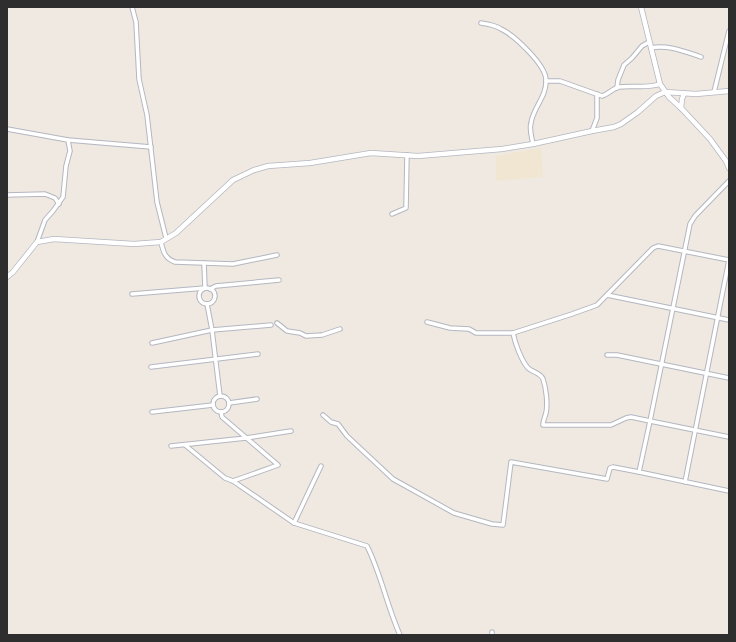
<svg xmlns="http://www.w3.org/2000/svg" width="736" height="642" font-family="'Varela Round',sans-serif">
	<rect width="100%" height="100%" fill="#efe9e1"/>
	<polygon fill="#f0e6d1" points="541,148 543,177 496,181 496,156"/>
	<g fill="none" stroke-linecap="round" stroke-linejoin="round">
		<defs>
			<g id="street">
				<polyline points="132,7 136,22 139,79 147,115 157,202 166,238"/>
				<path d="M481,23C488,24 495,25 501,29C514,35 546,65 546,80C547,96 533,108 531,123C529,130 532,138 533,144"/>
				<path d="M651,48C667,44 686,52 701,57"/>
				<path d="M546,81H560L602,96C609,94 613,88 619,87C633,85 646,89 660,84"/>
				<polyline points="617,88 618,80 624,65 632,58 642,46 649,42"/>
				<polyline points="714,92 729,31"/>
				<polyline points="7,129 68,140 151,147"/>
				<polyline points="592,131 597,118 597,94"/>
				<polyline points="729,181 695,216 690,224 650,421 729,437"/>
				<polyline points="7,195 45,194 55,198 59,204"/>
				<polyline points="392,214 406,208 407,155"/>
				<polyline points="37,242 45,220 53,211 63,197 66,166 70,151 68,140"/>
				<path d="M161,242C163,251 165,259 175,262L233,264L277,255"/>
				<circle cx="207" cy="296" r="8"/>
				<polyline points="210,289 216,286 279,280"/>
				<polyline points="132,294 205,288 204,263"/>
				<polyline points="607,295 729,320"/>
				<polyline points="207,304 212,330 220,396"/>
				<polyline points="427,322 450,328 469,329 476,333 513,333 572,314 597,305 653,248 658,246 729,260"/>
				<polyline points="277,323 287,331 300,333 306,336 322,335 340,329"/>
				<path d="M513,333C515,343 521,360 528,368C532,372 541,373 543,379C546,388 548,403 546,413C545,417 543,420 543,425H611L626,418L631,417L650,421L639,472L729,491"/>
				<polyline points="152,343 212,330 271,325"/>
				<polyline points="607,355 617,355 729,378"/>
				<polyline points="151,367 258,354"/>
				<circle cx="221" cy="404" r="8"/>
				<polyline points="229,403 257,399"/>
				<polyline points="152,412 213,405"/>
				<polyline points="221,412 222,417 278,465 233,481"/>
				<polyline points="323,415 331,422 338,424 347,436 393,479 454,513 492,524 503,525 511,462 607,479 610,468 613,467 639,472"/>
				<path d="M185,445L225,478L233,481L294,523L367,546C381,574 387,606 400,635"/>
				<polyline points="171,446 246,438 291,431"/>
				<polyline points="685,482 729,260"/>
				<polyline points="294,523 321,466"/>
				<polyline points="492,632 492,635"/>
			</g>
			<g id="secondary">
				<polyline points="641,7 660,84 669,97 681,108 710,139 726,161 729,168"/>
				<polyline points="681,108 682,99 684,94"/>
				<polyline points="7,277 13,272 37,242 54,239 134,244 161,242 176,233 233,180 254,170 268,166 310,163 371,153 418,156 502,149 533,144 592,131 614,127 621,124 638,112 656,96 665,92 696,94 729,91"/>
			</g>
		</defs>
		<use href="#street" stroke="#b4b7c1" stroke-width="5.5"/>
		<use href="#secondary" stroke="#b4b7c1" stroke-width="6"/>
		<use href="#street" stroke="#fff" stroke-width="3.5"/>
		<use href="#secondary" stroke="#fff" stroke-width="4.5"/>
	</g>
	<rect width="736" height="642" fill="none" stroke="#2e2e2e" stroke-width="16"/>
</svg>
